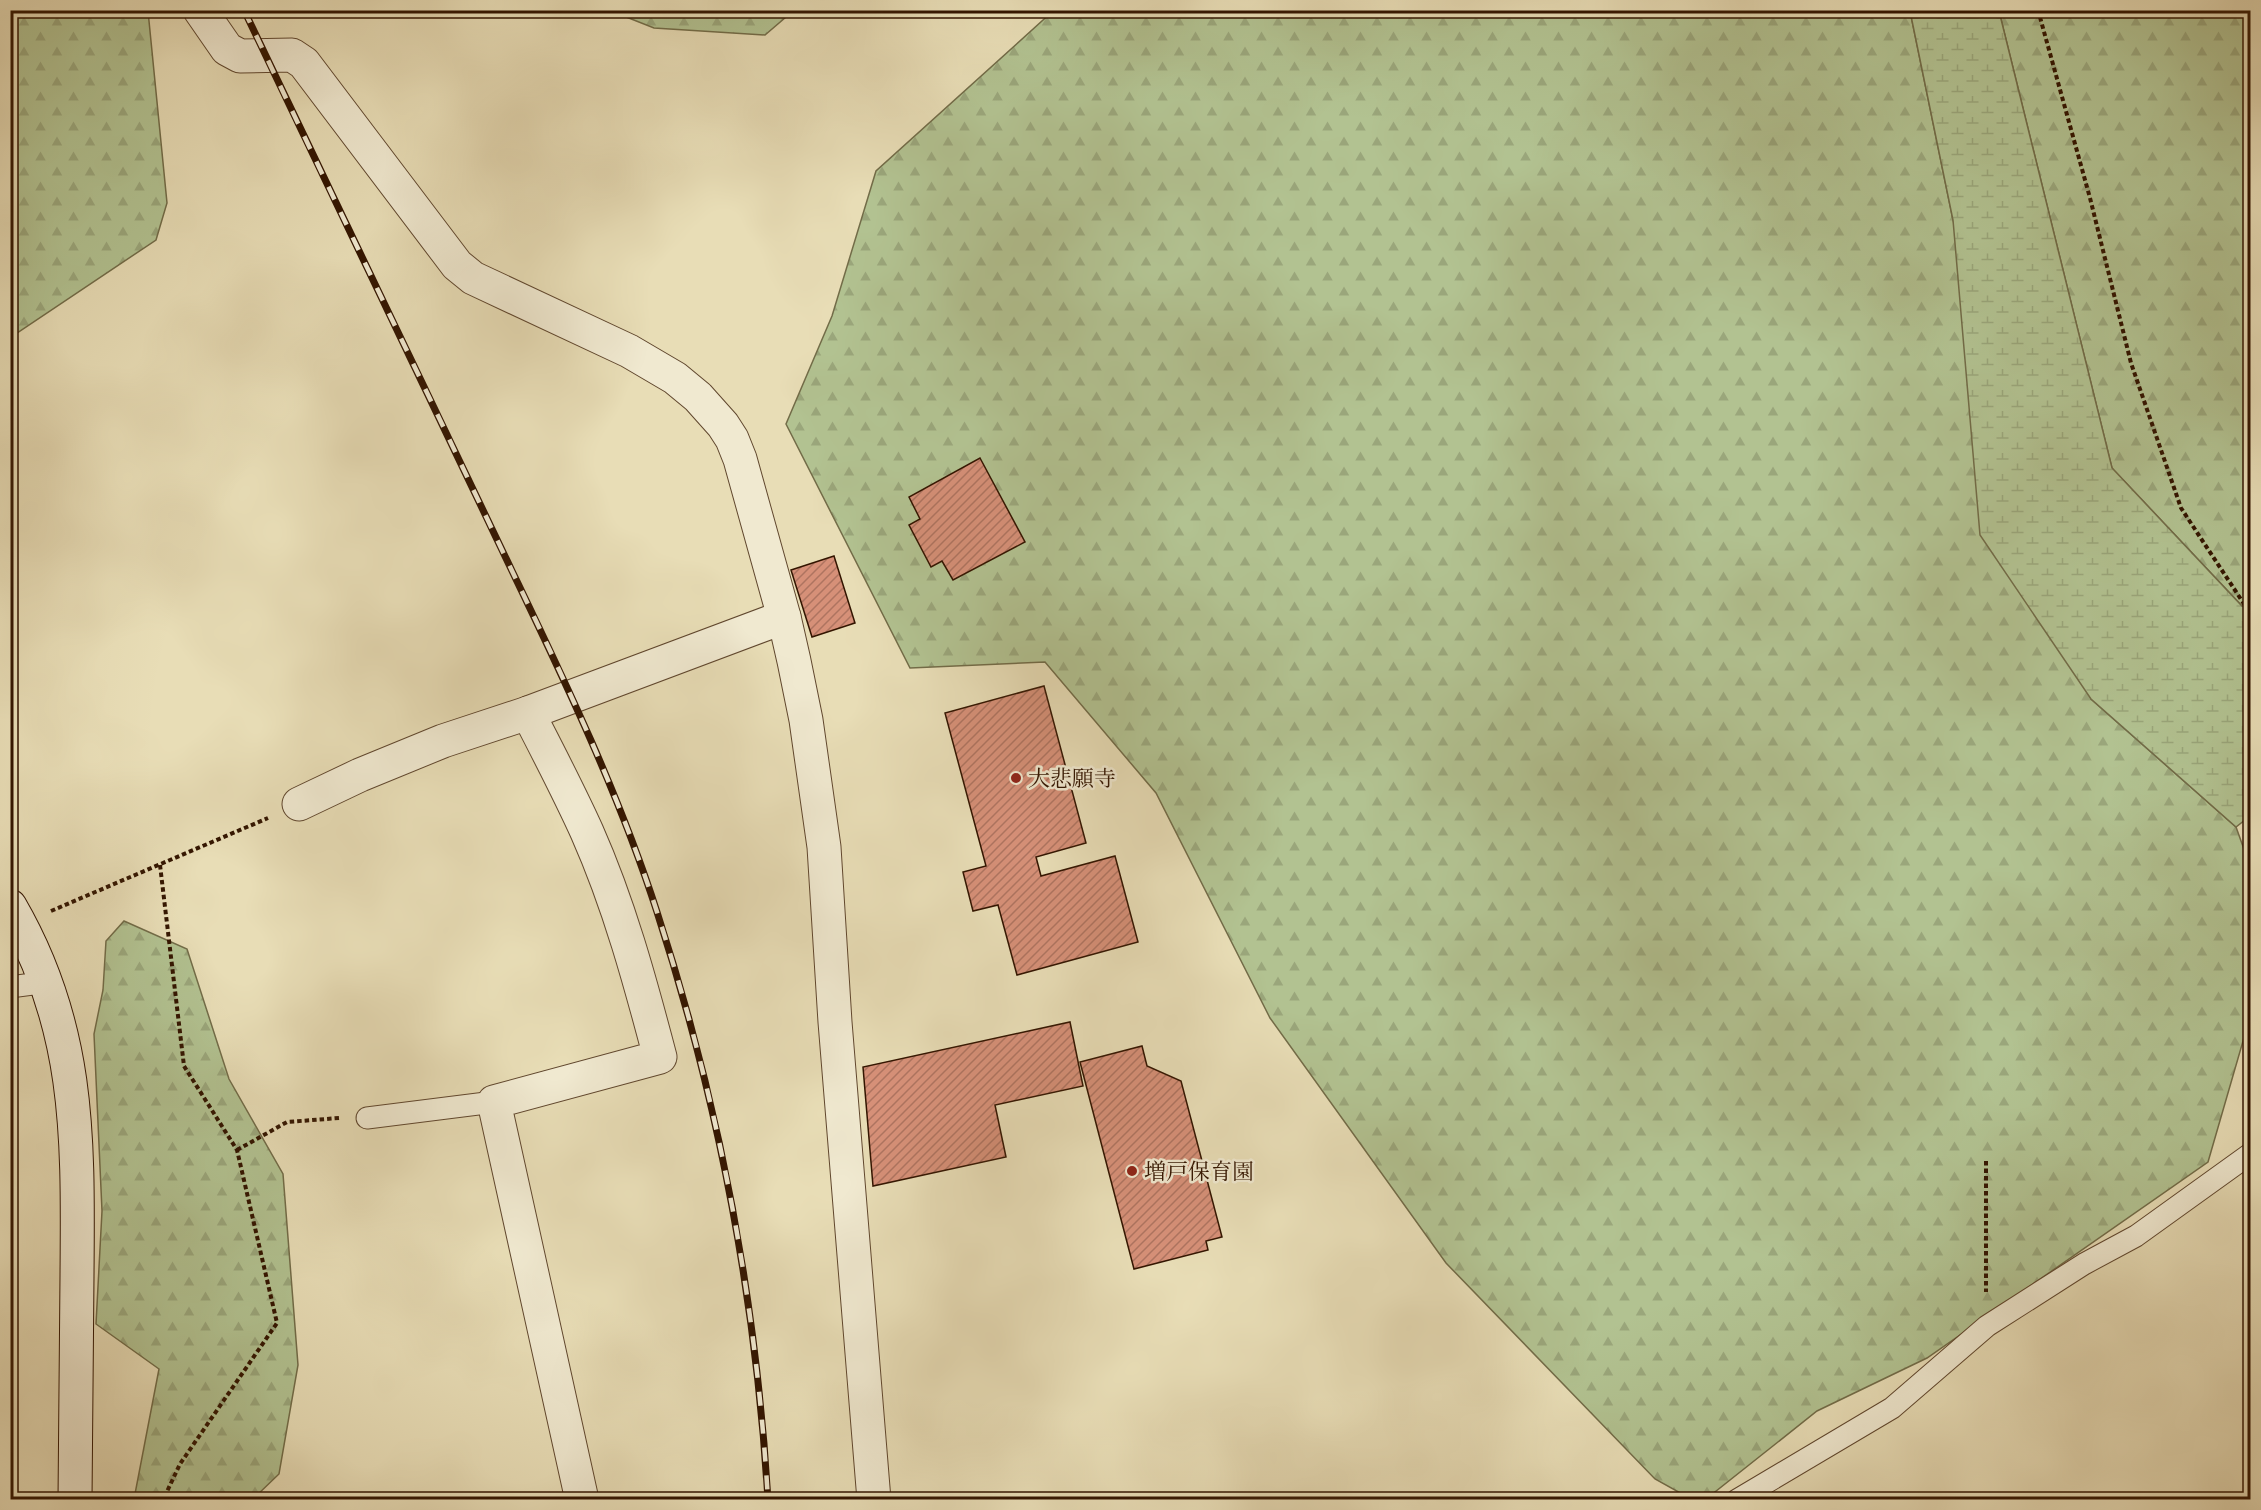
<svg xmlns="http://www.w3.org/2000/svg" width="2261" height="1510" font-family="'EB Garamond','Noto Serif JP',serif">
	<defs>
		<pattern id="forest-firs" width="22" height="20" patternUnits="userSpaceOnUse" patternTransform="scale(1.5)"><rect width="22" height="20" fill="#b2c291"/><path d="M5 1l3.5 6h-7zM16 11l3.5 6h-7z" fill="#9aa67b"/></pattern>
		<pattern id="wetland-marsh" width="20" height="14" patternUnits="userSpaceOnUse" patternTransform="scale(1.5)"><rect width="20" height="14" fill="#b2c291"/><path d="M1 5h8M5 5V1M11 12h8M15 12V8" fill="none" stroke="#9aa67b"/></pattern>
		<pattern id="building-hatch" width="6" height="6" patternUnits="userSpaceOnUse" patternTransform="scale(1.5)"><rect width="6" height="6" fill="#d69078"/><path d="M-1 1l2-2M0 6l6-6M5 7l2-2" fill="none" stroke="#ae7460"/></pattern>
	</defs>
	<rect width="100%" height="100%" fill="#e8ddb6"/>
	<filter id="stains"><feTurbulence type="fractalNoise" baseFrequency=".00333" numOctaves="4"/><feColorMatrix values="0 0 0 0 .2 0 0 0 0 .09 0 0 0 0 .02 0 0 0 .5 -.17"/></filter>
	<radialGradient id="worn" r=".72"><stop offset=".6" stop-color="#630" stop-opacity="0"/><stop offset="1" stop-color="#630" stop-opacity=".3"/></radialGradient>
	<g fill="url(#forest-firs)" stroke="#726c48" stroke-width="1.5">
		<polygon points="11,10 148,11 167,203 156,240 11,337"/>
		<polygon points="611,11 793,11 765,35 654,28"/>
		<polygon points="1053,11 1910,11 1953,220 2091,699 2236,827 2250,866 2250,1017 2208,1162 1927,1358 1817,1411 1706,1499 1691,1499 1655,1479 1446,1263 1270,1018 1156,793 1045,662 910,668 786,424 832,316 876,171"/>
		<polygon points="1999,11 2250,11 2250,609 2242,606 2112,468"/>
		<polygon points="124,921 187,949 229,1079 283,1174 298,1365 279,1474 253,1499 134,1499 159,1369 96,1324 102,1211 94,1034 103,990 106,941"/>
	</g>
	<polygon fill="url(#wetland-marsh)" stroke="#726c48" stroke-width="1.5" points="1910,11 1999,11 2112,468 2242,606 2250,609 2250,816 2236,827 2091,699 1980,535 1953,220"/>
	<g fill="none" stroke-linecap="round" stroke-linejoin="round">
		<polyline stroke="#70786d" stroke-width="10" points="2245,1500 2250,1497"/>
	</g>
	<g fill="url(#building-hatch)" stroke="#331500" stroke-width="1.5">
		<polygon points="980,458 1025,542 953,580 942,561 931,567 909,525 920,519 909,497"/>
		<polygon points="834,556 855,623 812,637 791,570"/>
		<polygon points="1044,686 1086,843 1036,857 1041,876 1115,856 1138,942 1017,975 998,905 973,911 963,872 986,866 945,713"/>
		<polygon points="1070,1022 1083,1086 995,1105 1006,1157 873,1186 863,1067"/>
		<polygon points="1142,1046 1147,1066 1181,1081 1222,1237 1206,1241 1208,1250 1134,1269 1080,1062"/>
	</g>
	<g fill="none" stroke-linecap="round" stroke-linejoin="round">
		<defs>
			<g id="lane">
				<polyline points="10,987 48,982"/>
				<polyline points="367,1118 494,1102"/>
				<polyline points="1737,1500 1892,1408 1987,1326 2084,1264 2136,1236 2250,1154"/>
			</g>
			<g id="street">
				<polyline points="200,10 227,49 240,56 292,55 304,63 457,265 473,278 629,351 675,378 698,397 723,425 732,439 740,459 784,617 794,661 806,720 824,847 835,1022 874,1500"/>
				<path d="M528,713C548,752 569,792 587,832C619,904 640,981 660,1057L494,1102L582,1500"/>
				<polyline points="299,804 360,775 443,741 528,713 784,617"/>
			</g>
			<path id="secondary" d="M10,906C81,1028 78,1140 77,1276C76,1351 76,1425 75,1500"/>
		</defs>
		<use href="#lane" stroke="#60472e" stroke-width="23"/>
		<use href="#street" stroke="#60472e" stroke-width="35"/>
		<use href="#secondary" stroke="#331500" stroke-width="35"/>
		<g stroke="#331500" stroke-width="4" stroke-dasharray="4.5 3" stroke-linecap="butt">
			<polyline points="2038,10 2090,198 2131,363 2181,508 2246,607 2250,610"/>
			<polyline points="160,865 184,1066 237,1150 277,1323 180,1464 163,1500"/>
			<polyline points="51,911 268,818"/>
			<polyline points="237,1150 287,1122 339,1118"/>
			<polyline points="1986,1161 1986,1292"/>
		</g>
		<use href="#lane" stroke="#f0e9d0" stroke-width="21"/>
		<use href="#street" stroke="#f0e9d0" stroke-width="33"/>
		<use href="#secondary" stroke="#f0e9d0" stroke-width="33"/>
		<defs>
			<path id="rail" d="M244,10C323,176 403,342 482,508C545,641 612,772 657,912C719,1103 756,1298 768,1500"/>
		</defs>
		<use href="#rail" stroke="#331500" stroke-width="7"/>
		<use href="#rail" stroke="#f0e9d0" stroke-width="4.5" stroke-dasharray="14" stroke-linecap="butt"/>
	</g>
	<g fill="#8f2418" stroke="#f0e9d0" stroke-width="2">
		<circle cx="1016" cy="778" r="6"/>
		<circle cx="1132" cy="1171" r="6"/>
	</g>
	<g text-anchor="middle" stroke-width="5" stroke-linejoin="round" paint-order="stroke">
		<g font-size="22" fill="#331500" stroke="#f0e9d0" text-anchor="start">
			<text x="1028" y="786">大悲願寺</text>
			<text x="1144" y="1179">増戸保育園</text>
		</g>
	</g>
	<rect width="2261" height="1510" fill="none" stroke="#e8ddb6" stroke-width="36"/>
	<rect x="12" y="12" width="2237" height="1486" fill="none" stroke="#331500" stroke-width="3"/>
	<rect x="18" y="18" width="2225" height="1474" fill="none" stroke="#331500" stroke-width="1.5"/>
	<rect width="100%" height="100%" filter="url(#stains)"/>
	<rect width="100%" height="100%" fill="url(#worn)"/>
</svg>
